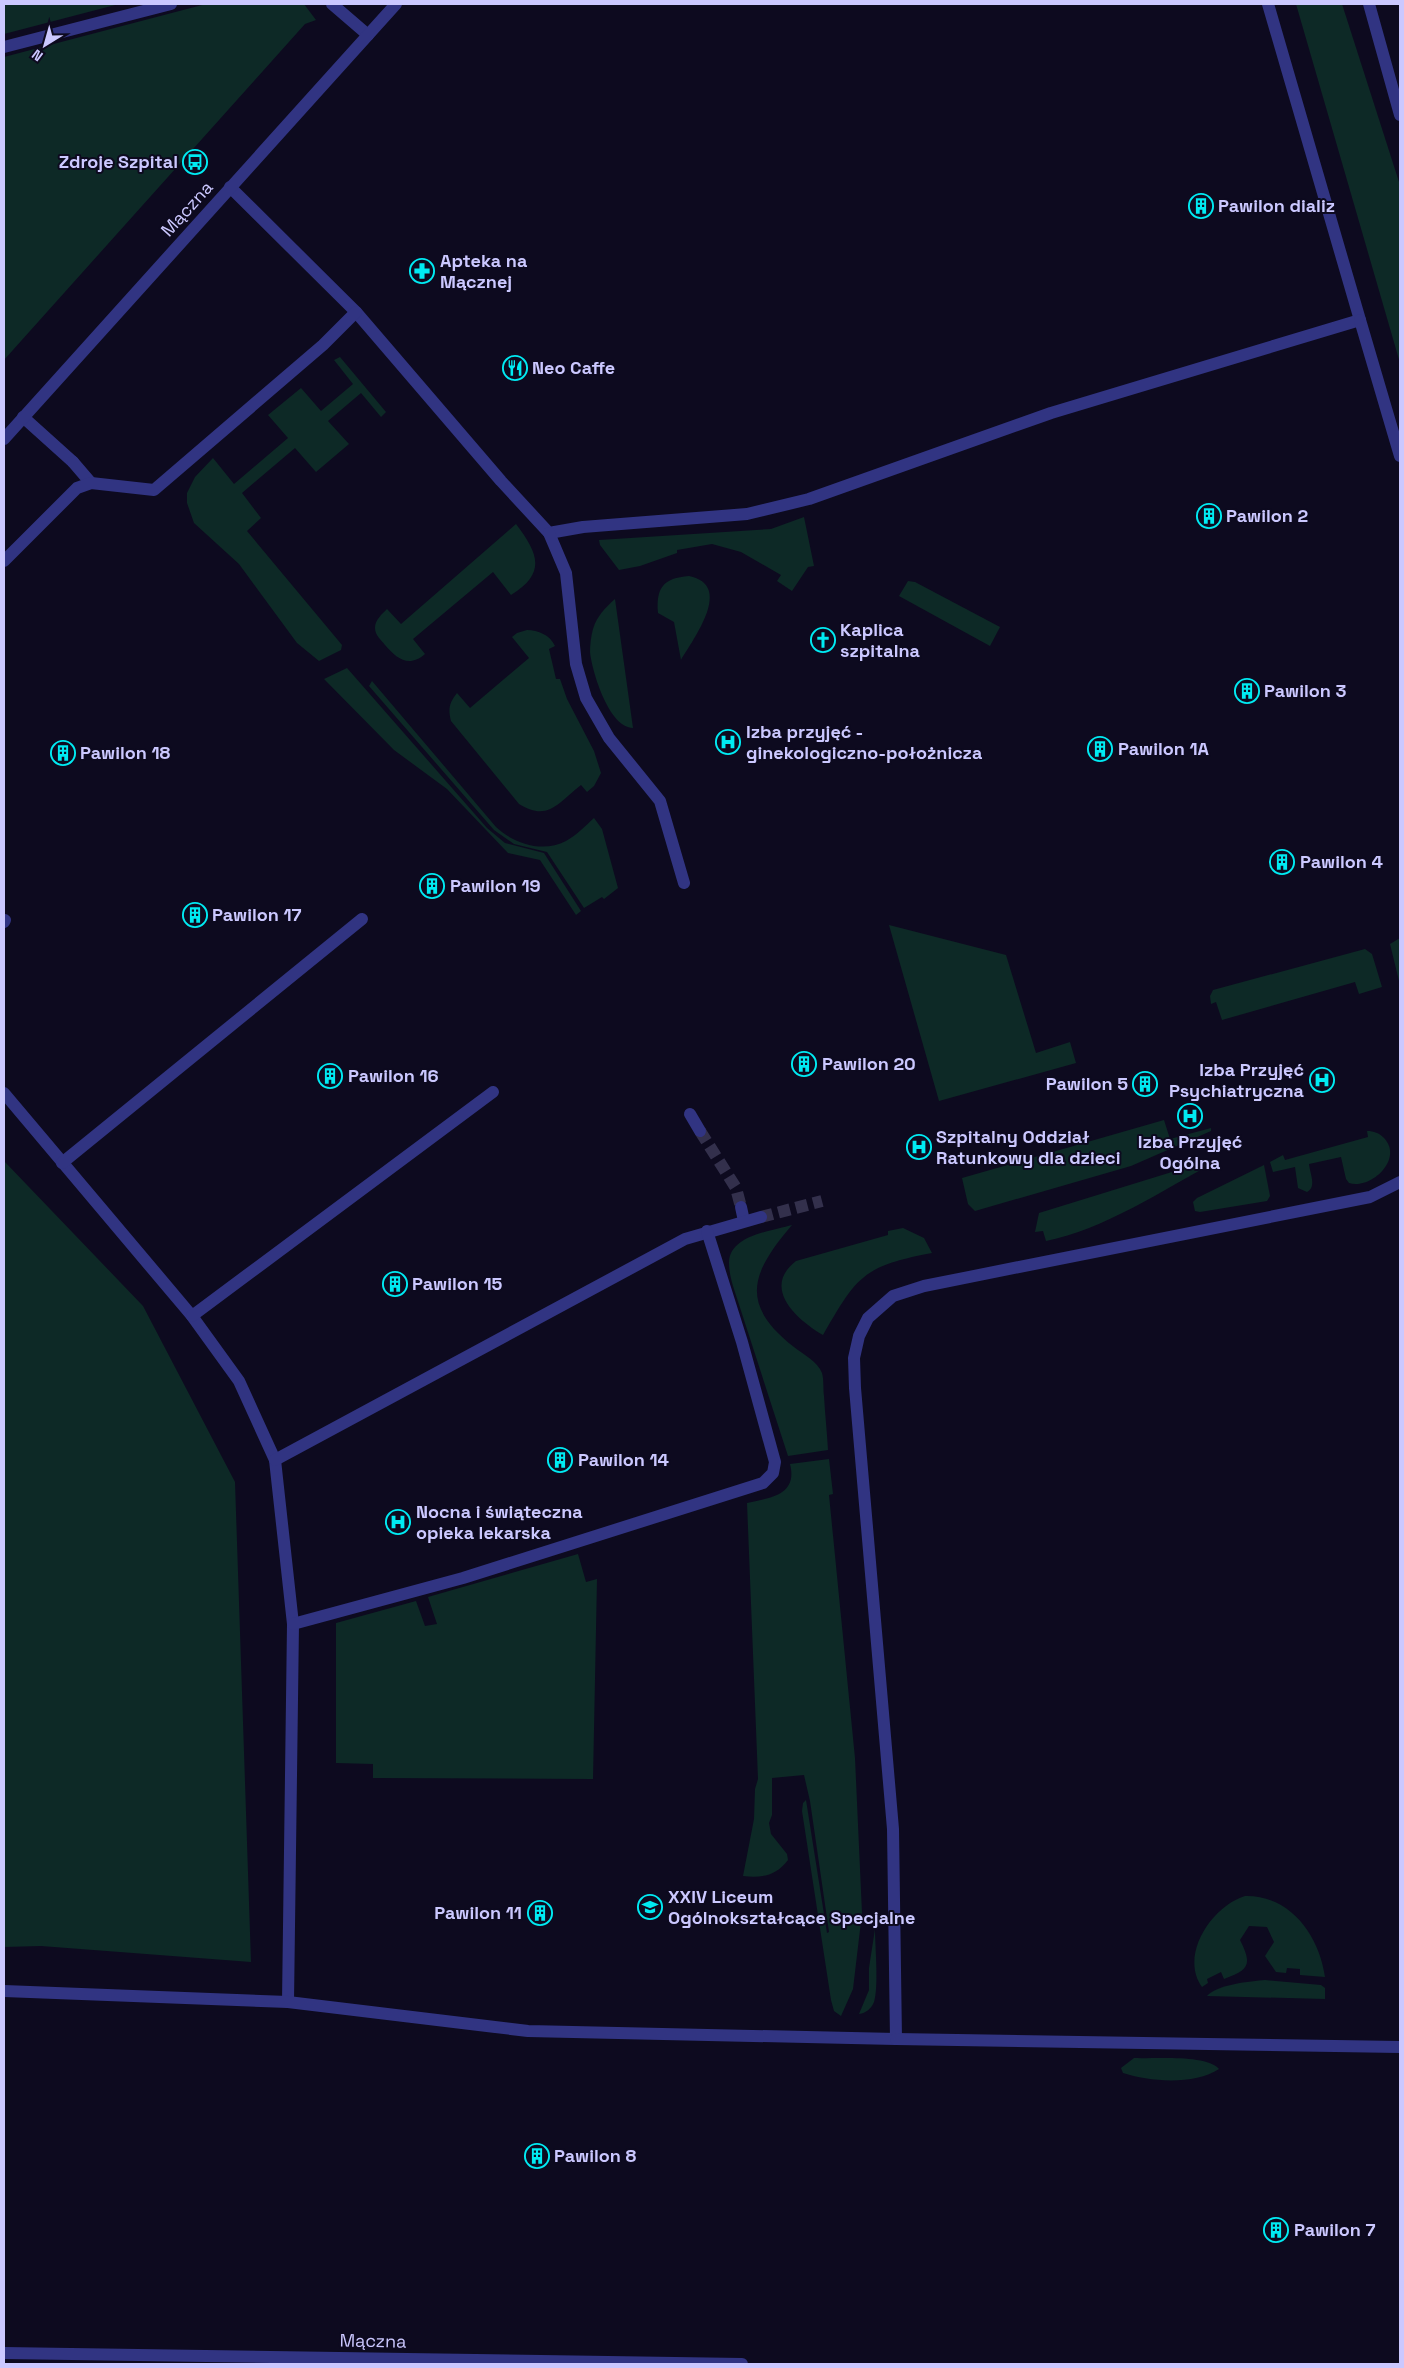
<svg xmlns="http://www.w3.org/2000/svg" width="1404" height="2368" font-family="'Space Grotesk',sans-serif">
	<rect width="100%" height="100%" fill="#0d0a1f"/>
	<g fill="#0d2926">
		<polygon points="4,4 119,4 4,34"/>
		<polygon points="206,4 304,4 316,20 305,24 4,360 4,57"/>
		<polygon points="1296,4 1342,4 1400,185 1400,363"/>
		<polygon points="340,357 386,412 381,417 361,393 328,421 349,444 316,472 295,448 242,493 261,518 247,531 342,645 341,650 319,661 297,643 239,564 194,523 187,503 187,493 195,477 213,458 234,484 288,438 268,415 301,388 321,411 353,384 334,360"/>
		<polygon points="804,517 814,566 808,567 792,591 777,581 781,575 741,552 712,544 677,550 677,553 640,566 619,570 600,545 599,540 771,529"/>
		<path d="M516,524C538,553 547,573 511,595L493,572L413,639L425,654C409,668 397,659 385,645C381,640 375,635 375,628C375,620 382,614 387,609L401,624Z"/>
		<path d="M689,576C734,585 694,638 681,660L674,622L658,613C656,588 663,578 689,576Z"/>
		<polygon points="908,581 915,582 1000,627 990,646 899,596"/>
		<path d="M615,599L633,728C609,728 592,672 590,652C590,645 591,636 593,629C597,616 605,608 615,599Z"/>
		<path d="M527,630C538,630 550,635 555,646L549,649L556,679H560L567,699L594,751L601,773L594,786L587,792L581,785C558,803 548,822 519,804L451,721C448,709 449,703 457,693L470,708L529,658L512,637L517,633Z"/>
		<polygon points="347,668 487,828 505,843 544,853 581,911 576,915 540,860 508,853 447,789 394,750 324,679"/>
		<path d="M372,681L496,827C514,844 543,853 566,841C577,835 585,826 594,818L602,829L618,888L604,899L602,897L584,908L547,852L514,844L494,830L369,686Z"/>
		<polygon points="889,925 1006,955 1036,1053 1070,1042 1076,1063 939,1101"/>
		<polygon points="1400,938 1400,985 1390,944"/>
		<polygon points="1365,949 1372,954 1382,987 1359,994 1355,982 1222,1020 1216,1002 1211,1004 1210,996 1213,990"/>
		<polygon points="1164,1120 1170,1139 1211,1128 1211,1131 1131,1166 975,1211 968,1204 962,1178"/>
		<path d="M1367,1131C1374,1131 1379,1133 1384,1138C1404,1159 1371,1190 1349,1183L1346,1179L1341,1157L1309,1164C1310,1174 1317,1187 1307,1192L1298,1188L1295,1167L1273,1172L1270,1162L1283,1155L1285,1160L1368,1137Z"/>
		<path d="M1214,1159L1215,1162C1163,1190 1103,1230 1046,1241L1043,1231L1035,1232L1039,1213Z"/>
		<polygon points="4,1161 143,1306 235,1482 251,1962 41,1946 4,1947"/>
		<polygon points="1264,1165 1270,1196 1267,1201 1200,1212 1195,1211 1193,1202 1197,1198"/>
		<path d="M792,1225C751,1273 739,1304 794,1347C803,1354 818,1362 822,1373C824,1380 823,1389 824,1396C825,1414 827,1432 828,1450L788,1456L733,1286C731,1279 729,1271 729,1263C729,1235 772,1231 792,1225Z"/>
		<path d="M903,1228L924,1238L932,1253C863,1266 857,1276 823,1335C797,1320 761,1288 796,1261L888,1235V1231Z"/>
		<path d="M829,1459L833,1494L829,1495L855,1758L862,1913L853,1989L841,2016L834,2011L831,2000L802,1811L803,1803L806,1800L827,1933L829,1932L810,1801L804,1775L772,1778V1815L769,1823L771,1834L787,1854L788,1860C776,1876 762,1878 743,1876L754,1819L755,1789L758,1779L747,1503C770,1498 798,1495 790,1464Z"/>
		<polygon points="578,1554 586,1582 597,1579 593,1779 373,1778 373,1764 336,1763 336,1623 416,1601 425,1626 437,1624 428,1597"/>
		<path d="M1245,1896C1290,1895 1319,1935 1325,1977L1300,1975V1969L1287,1968L1286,1973L1276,1972L1265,1956L1274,1942L1267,1927L1249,1926L1240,1940C1252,1964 1250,1970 1224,1979L1221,1972L1207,1979L1208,1983L1202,1987C1179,1955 1212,1906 1245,1896Z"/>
		<path d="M875,1929C875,1947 879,1987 874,2002C871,2009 866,2013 859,2014L869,1990V1968Z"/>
		<path d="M1265,1980L1321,1985L1325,1988V1999L1207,1996C1216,1985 1251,1981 1265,1980Z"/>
		<path d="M1134,2058C1153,2059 1207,2054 1219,2069C1195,2085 1150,2082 1123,2073L1121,2068Z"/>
	</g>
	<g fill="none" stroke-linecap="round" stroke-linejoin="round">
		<g stroke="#33304c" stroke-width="12" stroke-dasharray="12 6" stroke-linecap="butt">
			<polyline points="700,1131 736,1188 741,1207"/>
			<polyline points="761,1217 822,1201"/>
		</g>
		<polyline stroke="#313482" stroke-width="12" points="23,417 73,462"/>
		<g stroke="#313482" stroke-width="12">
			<polyline points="332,4 368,35"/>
			<polyline points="1369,4 1400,115"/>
			<polyline points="4,47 171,4"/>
			<polyline points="230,187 356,312 501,481 549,533 583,527 747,514 809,499 1051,413 1360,320 1268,4"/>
			<polyline points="1360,320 1400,456"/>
			<polyline points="73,462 91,483"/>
			<polyline points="549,533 566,573 576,664 586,698 609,738 660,801 684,883"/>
			<polyline points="4,561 77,488 91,483 154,490 323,345 356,312"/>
			<polyline points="4,922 5,920"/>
			<polyline points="4,1093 192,1316 239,1381 275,1460 293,1624 288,2002"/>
			<polyline points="690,1114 700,1131"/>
			<polyline points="62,1163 362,919"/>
			<polyline points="741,1207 744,1221"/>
			<polyline points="192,1316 493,1092"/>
			<polyline points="275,1460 685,1239 761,1217"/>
			<polyline points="293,1624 463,1578 763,1483 773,1473 775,1462 742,1342 707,1231"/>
			<polyline points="4,1991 288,2002 528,2031 896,2039 893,1829 855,1388 854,1358 859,1336 868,1318 893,1296 924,1286 1370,1197 1400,1182"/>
			<polyline points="896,2039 1400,2047"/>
			<polyline points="4,2353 742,2364"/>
		</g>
		<polyline stroke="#313482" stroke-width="12" points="4,439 396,4"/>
	</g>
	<defs>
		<symbol id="bus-ring" viewBox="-11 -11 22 22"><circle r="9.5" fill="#0d0a1f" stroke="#00ebf3" stroke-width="1.5"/><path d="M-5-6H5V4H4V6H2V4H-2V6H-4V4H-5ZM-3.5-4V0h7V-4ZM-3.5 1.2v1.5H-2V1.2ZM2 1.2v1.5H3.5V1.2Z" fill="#00ebf3"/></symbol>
		<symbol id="building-ring" viewBox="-11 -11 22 22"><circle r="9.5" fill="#0d0a1f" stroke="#00ebf3" stroke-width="1.5"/><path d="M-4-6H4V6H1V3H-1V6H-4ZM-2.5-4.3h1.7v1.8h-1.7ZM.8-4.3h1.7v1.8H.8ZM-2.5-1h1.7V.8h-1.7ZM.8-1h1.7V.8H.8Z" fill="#00ebf3"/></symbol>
		<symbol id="pharmacy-ring" viewBox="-11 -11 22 22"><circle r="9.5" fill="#0d0a1f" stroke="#00ebf3" stroke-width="1.5"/><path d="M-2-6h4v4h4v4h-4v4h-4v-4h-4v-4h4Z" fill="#00ebf3"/></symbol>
		<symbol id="restaurant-ring" viewBox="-11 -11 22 22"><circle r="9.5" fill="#0d0a1f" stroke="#00ebf3" stroke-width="1.5"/><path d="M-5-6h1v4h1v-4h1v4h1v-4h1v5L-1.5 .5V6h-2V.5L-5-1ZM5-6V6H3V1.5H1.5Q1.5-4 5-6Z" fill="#00ebf3"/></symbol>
		<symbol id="church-ring" viewBox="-11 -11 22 22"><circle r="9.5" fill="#0d0a1f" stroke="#00ebf3" stroke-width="1.5"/><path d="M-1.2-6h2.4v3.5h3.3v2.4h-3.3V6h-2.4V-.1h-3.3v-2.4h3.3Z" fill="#00ebf3"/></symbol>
		<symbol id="hospital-ring" viewBox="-11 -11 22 22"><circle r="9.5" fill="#0d0a1f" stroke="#00ebf3" stroke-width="1.5"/><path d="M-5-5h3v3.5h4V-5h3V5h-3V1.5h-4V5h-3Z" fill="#00ebf3"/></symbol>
		<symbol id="school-ring" viewBox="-11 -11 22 22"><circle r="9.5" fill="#0d0a1f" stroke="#00ebf3" stroke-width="1.5"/><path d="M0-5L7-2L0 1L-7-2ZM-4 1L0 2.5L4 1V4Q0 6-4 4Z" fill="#00ebf3"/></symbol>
	</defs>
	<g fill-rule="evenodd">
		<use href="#bus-ring" x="181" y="148" width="28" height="28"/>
		<use href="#building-ring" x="1187" y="192" width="28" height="28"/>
		<use href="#pharmacy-ring" x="408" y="257" width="28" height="28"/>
		<use href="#restaurant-ring" x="501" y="354" width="28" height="28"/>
		<use href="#building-ring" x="1195" y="502" width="28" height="28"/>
		<use href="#church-ring" x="809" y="626" width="28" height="28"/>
		<use href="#building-ring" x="1233" y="677" width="28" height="28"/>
		<use href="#hospital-ring" x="714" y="728" width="28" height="28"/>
		<use href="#building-ring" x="1086" y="735" width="28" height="28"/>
		<use href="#building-ring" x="49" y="739" width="28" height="28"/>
		<use href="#building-ring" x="1268" y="848" width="28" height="28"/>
		<use href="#building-ring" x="418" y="872" width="28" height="28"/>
		<use href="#building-ring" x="181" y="901" width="28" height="28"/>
		<use href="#building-ring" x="790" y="1050" width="28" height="28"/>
		<use href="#building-ring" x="316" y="1062" width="28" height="28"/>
		<use href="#hospital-ring" x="1308" y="1066" width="28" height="28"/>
		<use href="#building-ring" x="1131" y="1070" width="28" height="28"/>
		<use href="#hospital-ring" x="1176" y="1102" width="28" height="28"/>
		<use href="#hospital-ring" x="905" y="1133" width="28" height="28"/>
		<use href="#building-ring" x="381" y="1270" width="28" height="28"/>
		<use href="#building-ring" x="546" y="1446" width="28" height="28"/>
		<use href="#hospital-ring" x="384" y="1508" width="28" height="28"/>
		<use href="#school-ring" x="636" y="1893" width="28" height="28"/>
		<use href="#building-ring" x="526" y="1899" width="28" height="28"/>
		<use href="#building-ring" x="523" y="2142" width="28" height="28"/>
		<use href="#building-ring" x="1262" y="2216" width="28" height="28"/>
	</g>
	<g text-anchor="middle" stroke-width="4" stroke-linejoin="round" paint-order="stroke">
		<g font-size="18" font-weight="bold" fill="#cbc8ff" stroke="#0d0a1f" text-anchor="start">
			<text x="178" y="168" text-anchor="end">Zdroje Szpital</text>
			<text x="1218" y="212">Pawilon dializ</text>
			<text x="440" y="267">Apteka na<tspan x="440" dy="21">Mącznej</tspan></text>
			<text x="532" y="374">Neo Caffe</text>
			<text x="1226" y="522">Pawilon 2</text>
			<text x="840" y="636">Kaplica<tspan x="840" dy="21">szpitalna</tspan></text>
			<text x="1264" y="697">Pawilon 3</text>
			<text x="746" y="738">Izba przyjęć -<tspan x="746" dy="21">ginekologiczno-położnicza</tspan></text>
			<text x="1118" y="755">Pawilon 1A</text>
			<text x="80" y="759">Pawilon 18</text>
			<text x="1300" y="868">Pawilon 4</text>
			<text x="450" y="892">Pawilon 19</text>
			<text x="212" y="921">Pawilon 17</text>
			<text x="822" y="1070">Pawilon 20</text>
			<text x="1304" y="1076" text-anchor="end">Izba Przyjęć<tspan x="1304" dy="21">Psychiatryczna</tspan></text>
			<text x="348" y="1082">Pawilon 16</text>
			<text x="1128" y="1090" text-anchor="end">Pawilon 5</text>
			<text x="936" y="1143">Szpitalny Oddział<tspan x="936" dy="21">Ratunkowy dla dzieci</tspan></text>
			<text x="1190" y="1148" text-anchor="middle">Izba Przyjęć<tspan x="1190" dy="21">Ogólna</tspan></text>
			<text x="412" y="1290">Pawilon 15</text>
			<text x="578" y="1466">Pawilon 14</text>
			<text x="416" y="1518">Nocna i świąteczna<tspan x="416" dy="21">opieka lekarska</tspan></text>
			<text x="668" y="1903">XXIV Liceum<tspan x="668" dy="21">Ogólnokształcące Specjalne</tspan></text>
			<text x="522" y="1919" text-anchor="end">Pawilon 11</text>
			<text x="554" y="2162">Pawilon 8</text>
			<text x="1294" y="2236">Pawilon 7</text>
		</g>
		<g font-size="18" fill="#cbc8ff" stroke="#0d0a1f">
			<text transform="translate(187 209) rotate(-48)" y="6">Mączna</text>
			<text transform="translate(373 2341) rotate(1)" y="6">Mączna</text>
		</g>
	</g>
	<rect width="1404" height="2368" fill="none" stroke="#cbc8ff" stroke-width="10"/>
	<g transform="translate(45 45) rotate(217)" stroke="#0d0a1f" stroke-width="4" paint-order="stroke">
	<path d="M0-4L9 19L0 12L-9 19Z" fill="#cbc8ff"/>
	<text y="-8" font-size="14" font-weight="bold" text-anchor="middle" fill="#cbc8ff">N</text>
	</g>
</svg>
